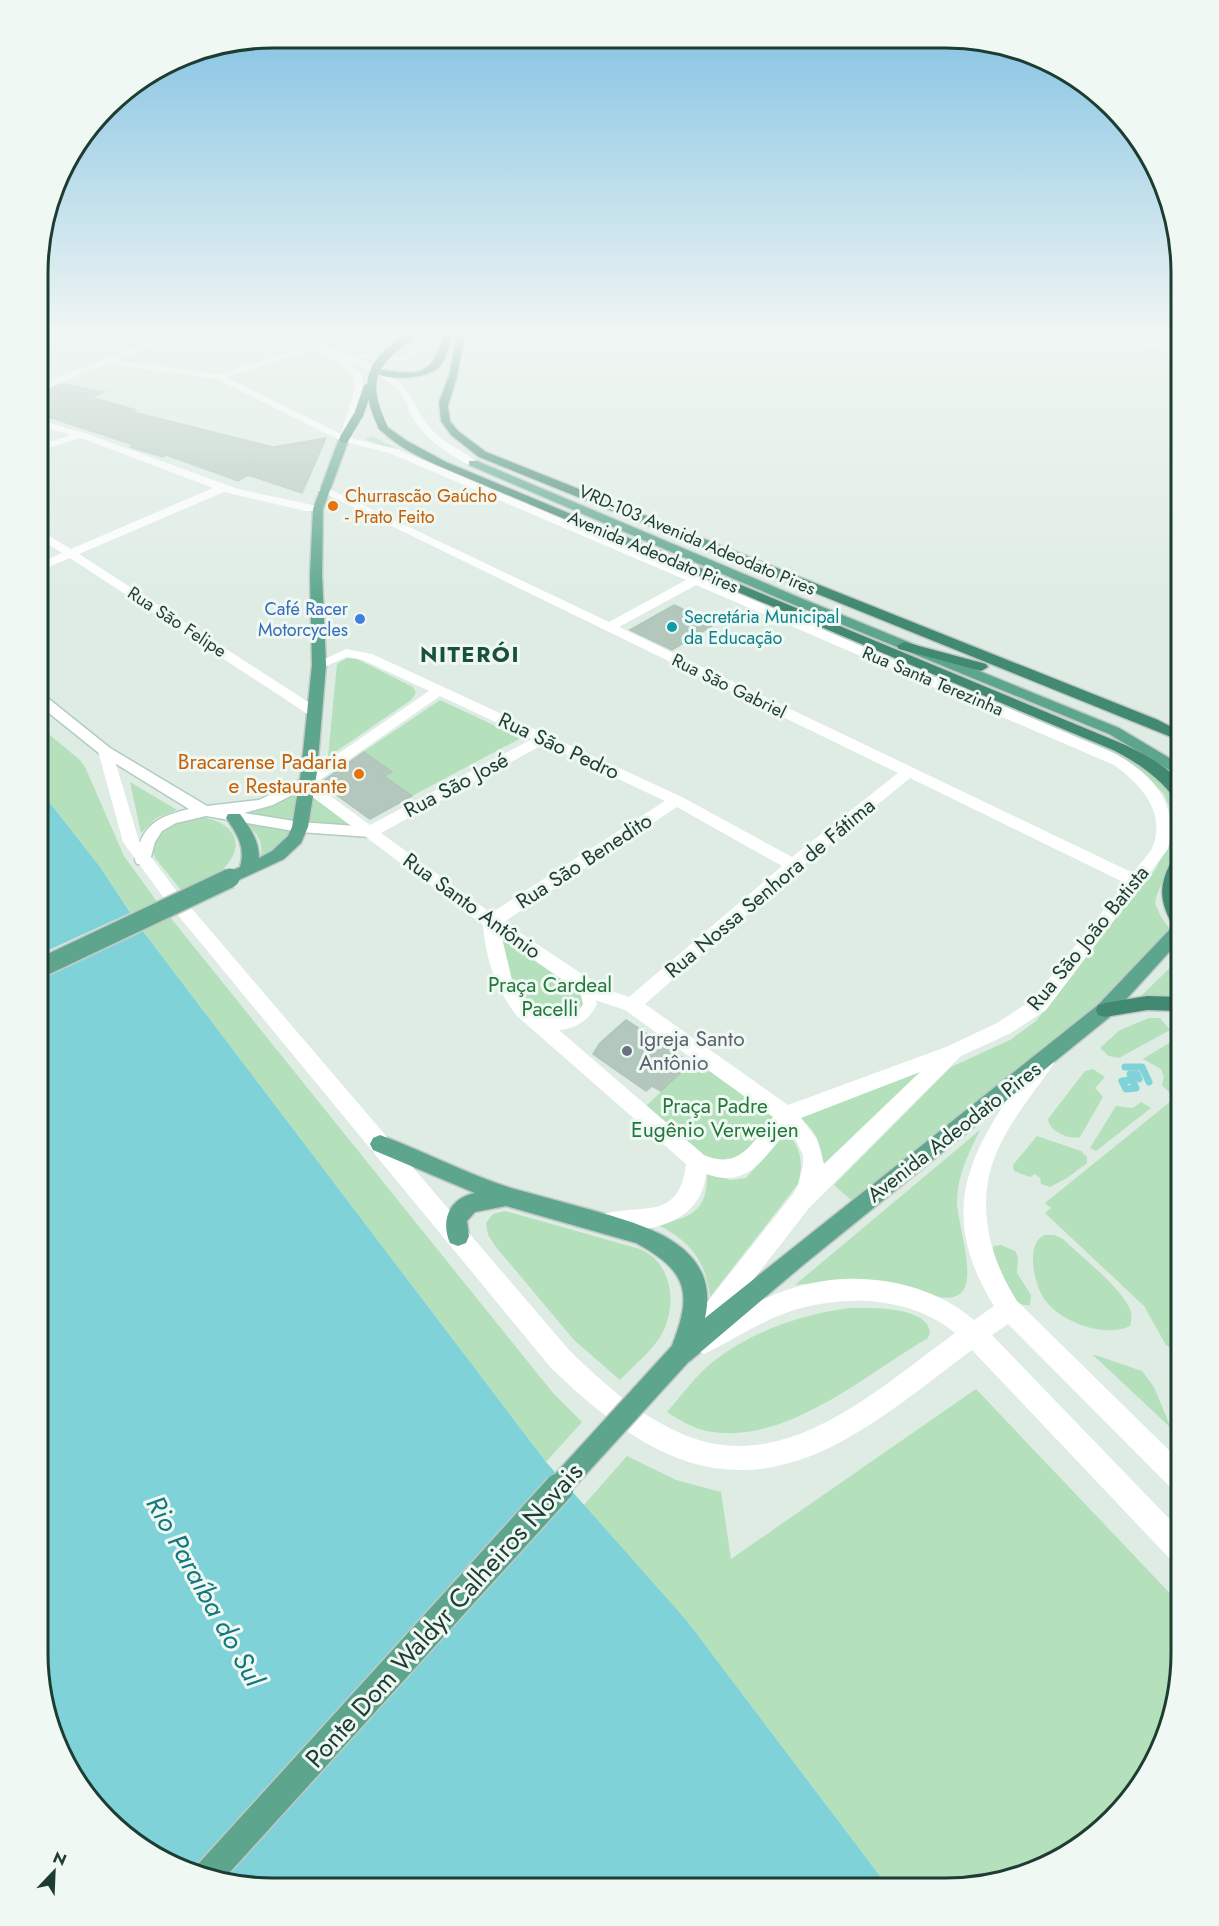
<svg xmlns="http://www.w3.org/2000/svg" width="1219" height="1926" font-family="Jost,sans-serif">
	<rect width="100%" height="100%" fill="#deece4"/>
	<g fill="#b4e0bc">
		<path d="M372,436L422,461L560,519L1108,747C1154,772 1199,796 1175,856C1169,872 1158,886 1155,903L1161,917L1173,933L1088,1019L1028,1068L851,1200L834,1185L951,1067L1010,1040L1036,1021L1119,912L1155,870L1169,843L1172,813L1164,794L1137,768L365,439Z"/>
		<polygon points="347,658 357,659 413,687 416,693 411,700 328,757 337,664"/>
		<polygon points="440,700 521,738 412,796 384,776 391,772 363,752"/>
		<polygon points="39,726 80,760 85,767 124,856 158,903 132,914 100,867 39,789"/>
		<polygon points="130,782 177,810 156,818 141,833"/>
		<polygon points="298,793 292,821 230,813 270,806"/>
		<polygon points="313,797 354,826 309,822"/>
		<path d="M194,817C227,817 252,841 223,869C212,879 195,884 181,890L155,858L152,848C161,829 175,823 194,817Z"/>
		<path d="M247,824L293,830L285,842L259,862C265,845 259,835 247,824Z"/>
		<polygon points="170,917 553,1393 582,1422 546,1462 142,930"/>
		<polygon points="498,932 584,991 585,1004 575,1018 544,1020 508,982"/>
		<polygon points="1181,957 1181,995 1163,995 1138,999"/>
		<polygon points="1149,1018 1160,1018 1170,1030 1119,1058 1109,1056 1100,1048 1120,1030"/>
		<polygon points="1169,1043 1175,1043 1181,1046 1181,1084 1170,1093 1162,1085 1164,1077 1161,1069 1143,1059"/>
		<polygon points="698,1056 777,1115 746,1159 718,1166 643,1109"/>
		<path d="M929,1068L824,1173C822,1148 819,1133 799,1117Z"/>
		<path d="M1093,1069L1105,1077L1095,1088L1103,1097L1080,1137C1069,1140 1049,1131 1048,1119L1085,1071Z"/>
		<polygon points="1181,1093 1181,1355 1166,1345 1144,1306 1045,1213 1051,1208 1045,1203"/>
		<polygon points="1141,1102 1151,1108 1096,1151 1090,1148 1116,1106 1133,1108"/>
		<path d="M980,1130C969,1152 958,1174 957,1199C956,1222 980,1283 958,1295C942,1304 916,1289 900,1285C870,1279 826,1281 795,1285Z"/>
		<path d="M787,1132C801,1148 804,1164 798,1184L710,1297C706,1261 690,1241 658,1225C692,1217 708,1211 707,1173L731,1180L746,1178Z"/>
		<polygon points="1037,1136 1081,1151 1087,1157 1087,1163 1067,1178 1050,1187 1041,1184 1040,1178 1035,1174 1030,1177 1014,1171 1013,1165"/>
		<path d="M505,1211L640,1249C671,1262 677,1301 664,1330C655,1349 634,1365 620,1380L574,1340L496,1247L488,1235L486,1223L493,1214Z"/>
		<path d="M1045,1235H1054L1063,1239C1082,1258 1123,1288 1131,1312C1132,1317 1131,1321 1130,1326C1105,1339 1057,1321 1043,1297C1034,1283 1025,1242 1045,1235Z"/>
		<path d="M1001,1245L1015,1251L1018,1257L1017,1273L1031,1295L1030,1305C1007,1309 997,1268 990,1252L994,1246Z"/>
		<path d="M850,1308C871,1308 927,1306 930,1332L928,1338C864,1375 779,1452 699,1429C688,1425 676,1418 667,1412C682,1395 696,1375 714,1361C752,1331 803,1314 850,1308Z"/>
		<polygon points="1092,1354 1142,1371 1154,1387 1171,1428"/>
		<polygon points="976,1389 1181,1605 1181,1669 1169,1729 1133,1796 1090,1840 1037,1870 947,1888 889,1888 687,1621 583,1506 627,1456 676,1480 721,1492 731,1559"/>
	</g>
	<polygon fill="#7fd2d8" points="39,789 100,867 142,930 546,1462 687,1621 889,1888 242,1887 183,1871 130,1840 86,1797 56,1744 38,1653"/>
	<polygon fill="#deece4" points="134,911 146,930 38,981 38,955"/>
	<g fill="none" stroke-linecap="round" stroke-linejoin="round">
		<g stroke="#7fd2d8" stroke-width="7">
			<polyline points="1125,1067 1142,1067 1149,1082"/>
			<polyline points="1130,1074 1137,1074 1139,1079"/>
			<polygon points="1132,1080 1136,1088 1126,1089 1122,1081"/>
		</g>
	</g>
	<g fill="#b3c7bd" stroke="#b0c6bb" stroke-width="1.5">
		<polygon points="62,384 105,392 91,397 136,410 133,412 273,447 326,438 302,493 248,475 238,481 166,455 163,457 133,448 130,447 134,445 39,414 39,393"/>
		<polygon points="674,605 715,624 672,650 630,630"/>
		<polygon points="364,752 392,772 384,776 412,796 370,819 320,783"/>
		<polygon points="626,1020 691,1063 661,1091 652,1086 646,1091 593,1054 600,1043"/>
	</g>
	<g fill="none" stroke-linecap="round" stroke-linejoin="round">
		<defs>
			<path id="secondary" d="M39,694L44,695L110,748L207,806L259,800L308,776L313,778L316,781L313,784L273,805L244,813L300,822L370,827L376,828L378,832L376,836L370,837L300,832L206,816L176,823L162,831L155,842L149,864H137L135,860C142,825 156,817 189,809L100,754L39,705Z"/>
			<g id="primary">
				<path d="M344,436L349,439L323,509L322,575L326,665L317,772L308,827L301,843L284,859L230,884L224,882L222,878L224,874L240,867C246,847 237,834 226,818L228,814H240C250,828 259,840 259,858L272,851L288,836L292,827L301,772L312,665L310,575L313,509L339,439Z"/>
				<polygon points="469,461 477,461 798,597 1119,728 1181,765 1181,777 1109,734 790,603 469,465"/>
				<path d="M1181,922V939L1112,1015L803,1265L690,1361L681,1365L672,1361L669,1353C692,1297 692,1273 636,1243L506,1206L475,1212L467,1221L469,1236L466,1243L458,1246L450,1243C440,1220 450,1198 475,1193L373,1150L370,1144L373,1138L380,1135C424,1151 466,1174 511,1188C539,1196 567,1203 595,1211C647,1226 721,1246 705,1318L1098,1005L1175,924Z"/>
			</g>
			<g id="trunk">
				<path d="M444,335H452C449,346 447,357 440,366C428,380 386,381 373,372L377,369C419,375 430,379 444,335Z"/>
				<polygon points="457,335 465,335 457,376 448,406 450,421 458,431 486,452 1158,720 1181,732 1181,741 479,457 451,435 441,421 439,402 449,376"/>
				<path d="M383,424L407,441L446,462L1123,744C1138,751 1177,770 1181,787C1182,791 1181,798 1181,802L1176,800C1159,777 1138,763 1113,750L439,466C417,456 394,445 378,427Z"/>
				<polygon points="904,642 986,664 988,667 981,671 899,649 897,646"/>
				<path d="M1181,854C1181,867 1178,880 1178,892C1178,906 1182,918 1181,931L1175,929C1158,900 1158,884 1175,855Z"/>
				<polygon points="1147,996 1181,997 1181,1011 1147,1010 1105,1017 1098,1015 1096,1010 1098,1005 1105,1003"/>
			</g>
		</defs>
		<use href="#secondary" stroke="#b0cdbf" stroke-width="3"/>
		<use href="#primary" stroke="#c0c9c6" stroke-width="3"/>
		<use href="#trunk" stroke="#c0c9c6" stroke-width="3"/>
		<g fill="#fff" fill-rule="evenodd">
			<polygon points="436,335 443,335 411,358 399,361 338,356 341,354 399,357 407,355"/>
			<polygon points="1084,335 1099,335 1172,349 1169,351"/>
			<path d="M586,982L591,983L597,1004C585,1029 560,1035 534,1027L532,1023L534,1019C553,1013 571,1026 583,1004L579,987L581,983Z"/>
		</g>
		<g fill="#fff" fill-rule="evenodd">
			<polygon points="39,335 49,335 39,339"/>
			<path d="M164,335H176L117,360L218,374L319,344V348L226,377L347,437L397,449L1112,752C1151,773 1180,802 1168,849L1046,1010L1011,1033L961,1056L809,1208L722,1320C749,1305 777,1291 808,1284C863,1271 930,1282 974,1320L994,1306C929,1201 979,1140 1039,1053L1046,1051L1053,1053L1056,1059L1053,1065C1035,1091 1014,1116 1000,1145C974,1197 987,1254 1017,1301L1181,1462V1493L1172,1489L1008,1324L992,1335L1181,1531V1564L1171,1560L972,1350C934,1378 898,1408 858,1432C732,1509 647,1460 551,1368L163,897L123,842L98,751L105,747L112,751L139,841L175,889L569,1350C602,1382 636,1413 678,1432C782,1481 876,1390 955,1333C911,1296 844,1294 791,1311C764,1320 738,1337 712,1350L704,1354L696,1350L692,1342L694,1337L689,1328L693,1320L793,1194L798,1185L803,1165V1155L797,1142L787,1130C764,1158 748,1189 706,1174C702,1215 666,1228 631,1231C620,1232 609,1234 598,1230L595,1223L598,1216C638,1201 679,1225 686,1164L517,1016C495,988 486,960 483,925L302,789L299,786L303,778L429,691L363,660L347,657L319,669L312,665L346,649L372,654L682,797L792,857L898,773L318,490L323,487L327,488L609,622L686,580L389,453L341,441L216,379L107,364L39,391V385ZM696,585L1114,765C1140,784 1166,811 1153,846C1149,855 1139,864 1133,873L619,627ZM440,696L532,739L370,825L314,784ZM544,744L665,801L491,913L381,833ZM910,778L1125,883L1032,1000L997,1023L946,1047L788,1105L645,1004L799,869ZM677,807L782,866L629,997L603,988L504,922ZM502,938L589,998L625,1010L773,1117C753,1141 741,1171 704,1155L531,1006L512,980ZM920,1072L824,1164L817,1139L801,1118Z"/>
			<polygon points="1109,335 1123,335 1181,350 1181,354"/>
			<polygon points="39,420 85,433 238,489 322,507 322,511 306,511 224,492 79,554 319,709 321,712 319,715 309,715 70,558 39,571 39,563 62,553 39,538 39,530 71,549 213,488 81,438 39,451 39,445 71,435 39,426"/>
		</g>
		<path fill="#fff" fill-rule="evenodd" d="M289,335H300C330,350 365,357 392,377C413,391 416,414 433,431C446,445 465,451 478,463L469,465C447,453 426,440 412,417C408,409 406,399 400,392C385,376 363,367 343,360L362,374L364,392L349,439L341,441L339,439L354,392V375L321,352Z"/>
		<use href="#secondary" fill="#fff" fill-rule="evenodd"/>
		<use href="#primary" fill="#5da68d" fill-rule="evenodd"/>
		<use href="#trunk" fill="#428972" fill-rule="evenodd"/>
		<defs>
			<polyline id="primary-bridge-far2" points="38,969 230,878"/>
			<polyline id="primary-bridge-far1" points="557,1489 681,1353"/>
			<polyline id="primary-bridge" points="206,1877 559,1488"/>
			<g id="trunk-bridge">
				<path d="M383,427C361,382 371,360 413,335"/>
				<polyline points="344,439 359,414 368,388"/>
			</g>
		</defs>
		<use href="#primary-bridge-far2" stroke="#c0c9c6" stroke-width="22" stroke-linecap="butt"/>
		<use href="#primary-bridge-far1" stroke="#c0c9c6" stroke-width="26" stroke-linecap="butt"/>
		<use href="#primary-bridge" stroke="#c0c9c6" stroke-width="32" stroke-linecap="butt"/>
		<use href="#trunk-bridge" stroke="#c0c9c6" stroke-width="10" stroke-linecap="butt"/>
		<use href="#primary-bridge-far2" stroke="#5da68d" stroke-width="19"/>
		<use href="#primary-bridge-far1" stroke="#5da68d" stroke-width="23"/>
		<use href="#primary-bridge" stroke="#5da68d" stroke-width="29"/>
		<use href="#trunk-bridge" stroke="#428972" stroke-width="9"/>
	</g>
	<linearGradient id="sky" x2="0" y2="1"><stop stop-color="#7ec0e2"/><stop offset="0.55" stop-color="#f0f6f3"/><stop offset="1" stop-color="#f0f6f3" stop-opacity="0"/></linearGradient>
	<rect width="1219" height="605" fill="url(#sky)"/>
	<g fill="#e8710a" stroke="#eff8f2" stroke-width="2">
		<circle cx="333" cy="506" r="6"/>
		<circle cx="359" cy="774" r="6"/>
	</g>
	<circle fill="#3f7fe0" stroke="#eff8f2" stroke-width="2" cx="360" cy="619" r="6"/>
	<circle fill="#0f9aa8" stroke="#eff8f2" stroke-width="2" cx="672" cy="627" r="6"/>
	<circle fill="#6b7280" stroke="#eff8f2" stroke-width="2" cx="627" cy="1051" r="6"/>
	<g text-anchor="middle" stroke-width="6" stroke-linejoin="round" paint-order="stroke">
		<g font-size="18" fill="#c56008" stroke="#eff8f2" text-anchor="start">
			<text x="345" y="502">Churrascão Gaúcho<tspan x="345" dy="21">- Prato Feito</tspan></text>
		</g>
		<g font-size="18" fill="#1e3d32" stroke="#eff8f2">
			<text transform="translate(697 540) rotate(23)" y="6">VRD-103 Avenida Adeodato Pires</text>
			<text transform="translate(653 552) rotate(23)" y="6">Avenida Adeodato Pires</text>
			<text transform="translate(177 622) rotate(33)" y="6">Rua São Felipe</text>
			<text transform="translate(933 681) rotate(23)" y="6">Rua Santa Terezinha</text>
			<text transform="translate(729 686) rotate(26)" y="6">Rua São Gabriel</text>
		</g>
		<g font-size="18" fill="#366cbe" stroke="#eff8f2" text-anchor="end">
			<text x="348" y="615">Café Racer<tspan x="348" dy="21">Motorcycles</tspan></text>
		</g>
		<g font-size="18" fill="#0d838f" stroke="#eff8f2" text-anchor="start">
			<text x="684" y="623">Secretária Municipal<tspan x="684" dy="21">da Educação</tspan></text>
		</g>
		<g font-size="21" fill="#1e3d32" stroke="#eff8f2">
			<text transform="translate(559 746) rotate(25)" y="7">Rua São Pedro</text>
			<text transform="translate(456 785) rotate(-28)" y="7">Rua São José</text>
			<text transform="translate(584 861) rotate(-33)" y="7">Rua São Benedito</text>
			<text transform="translate(770 888) rotate(-40)" y="7">Rua Nossa Senhora de Fátima</text>
			<text transform="translate(472 906) rotate(36)" y="7">Rua Santo Antônio</text>
			<text transform="translate(1088 938) rotate(-51)" y="7">Rua São João Batista</text>
			<text transform="translate(954 1132) rotate(-38)" y="7">Avenida Adeodato Pires</text>
		</g>
		<g font-size="21" fill="#c56008" stroke="#eff8f2" text-anchor="end">
			<text x="347" y="769">Bracarense Padaria<tspan x="347" dy="24">e Restaurante</tspan></text>
		</g>
		<g font-size="21" fill="#23783c" stroke="#eff8f2">
			<text x="550" y="992">Praça Cardeal<tspan x="550" dy="24">Pacelli</tspan></text>
			<text x="715" y="1113">Praça Padre<tspan x="715" dy="24">Eugênio Verweijen</tspan></text>
		</g>
		<g font-size="21" fill="#5b616d" stroke="#eff8f2" text-anchor="start">
			<text x="639" y="1046">Igreja Santo<tspan x="639" dy="24">Antônio</tspan></text>
		</g>
		<g font-size="22" font-weight="bold" letter-spacing="1.5" fill="#18513e" stroke="#eff8f2">
			<text x="470" y="662">NITERÓI</text>
		</g>
		<g font-size="26" fill="#1e3d32" stroke="#eff8f2">
			<text transform="translate(444 1615) rotate(-48)" y="9">Ponte Dom Waldyr Calheiros Novais</text>
		</g>
		<g font-size="27" font-style="italic" fill="#12777f" stroke="#eff8f2">
			<text transform="translate(205 1591) rotate(61)" y="9">Rio Paraíba do Sul</text>
		</g>
	</g>
	<path d="M0 0H1219V1926H0ZM273 48H946A225 225 0 0 1 1171 273V1653A225 225 0 0 1 946 1878H273A225 225 0 0 1 48 1653V273A225 225 0 0 1 273 48Z" fill="#eff8f2" fill-rule="evenodd"/>
	<path fill="none" stroke="#1e3d32" stroke-width="3" d="M273 48H946A225 225 0 0 1 1171 273V1653A225 225 0 0 1 946 1878H273A225 225 0 0 1 48 1653V273A225 225 0 0 1 273 48Z"/>
	<g transform="translate(54 1872) rotate(23)" stroke="#eff8f2" stroke-width="4.5" paint-order="stroke">
	<path d="M0-4.5L10 22L0 15L-10 22Z" fill="#1e3d32"/>
	<text y="-9" font-size="16" font-weight="bold" text-anchor="middle" fill="#1e3d32">N</text>
	</g>
</svg>
